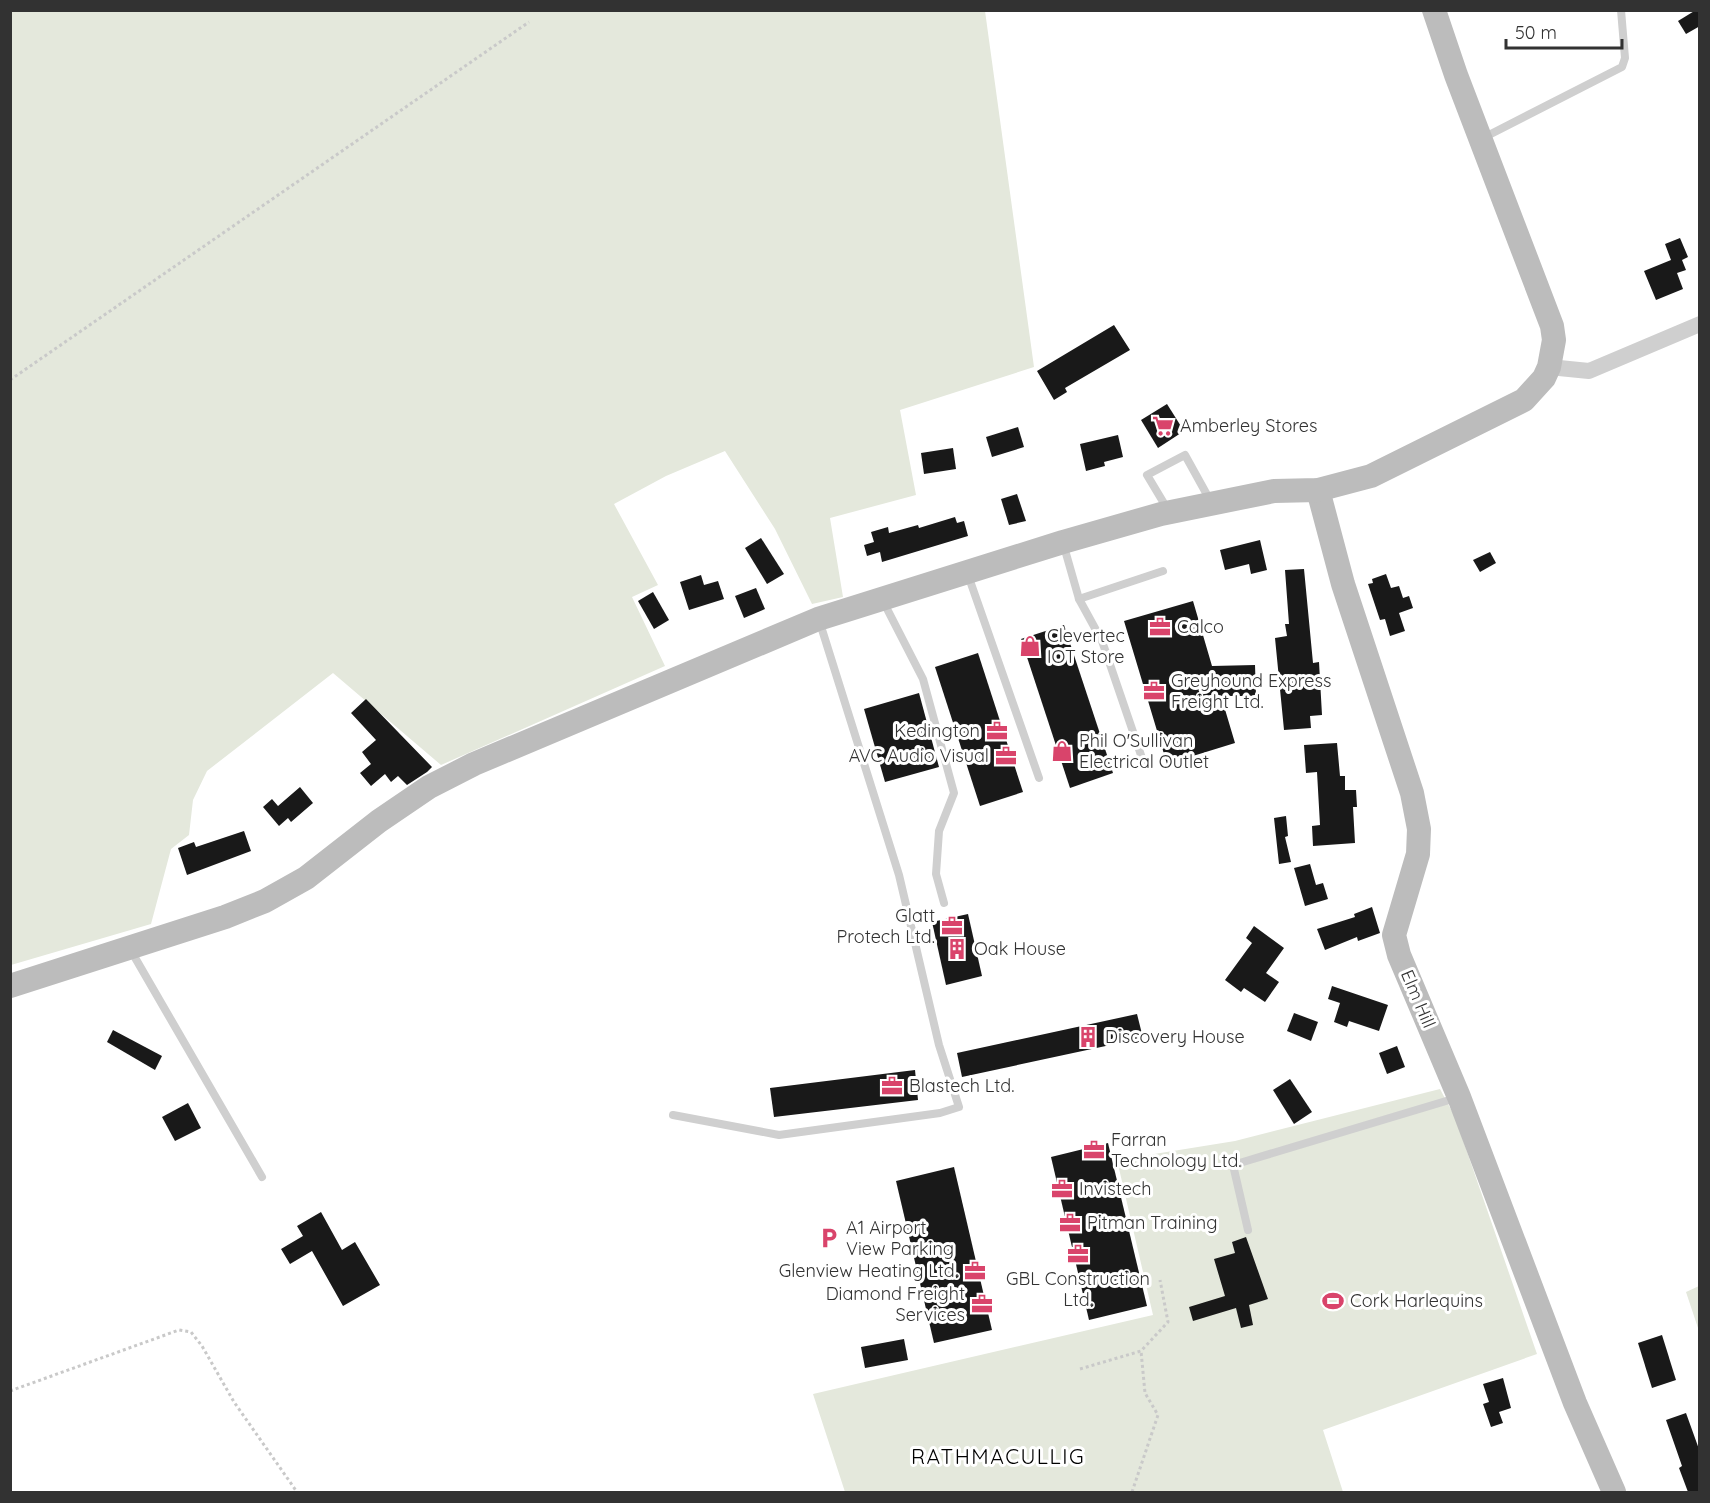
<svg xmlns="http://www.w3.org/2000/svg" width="1710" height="1503" font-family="Quicksand,sans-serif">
	<rect width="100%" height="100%" fill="#fff"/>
	<g fill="#e4e8dc">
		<polygon points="11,11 985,11 1034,367 900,410 916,495 830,518 843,597 812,604 775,529 725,451 666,476 614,504 658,585 632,597 665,666 441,765 333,673 207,771 193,800 189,835 171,849 151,924 11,965"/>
		<polygon points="1440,1089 1455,1117 1537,1354 1323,1430 1343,1492 845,1492 813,1394 1153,1315 1117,1160 1235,1141"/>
		<polygon points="1699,1286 1699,1331 1686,1292"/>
	</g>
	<g fill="#191919">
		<polygon points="1696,10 1700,10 1700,26 1686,34 1678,21"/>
		<polygon points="1680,238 1688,257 1682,260 1686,270 1677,273 1683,289 1656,300 1644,271 1671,260 1665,244"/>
		<polygon points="1114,325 1130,350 1065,388 1067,392 1054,400 1037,371"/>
		<polygon points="1167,404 1184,431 1158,448 1141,420"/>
		<polygon points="1018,427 1024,447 992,457 986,437"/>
		<polygon points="1118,435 1123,457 1104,462 1105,466 1086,471 1080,444"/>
		<polygon points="953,448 956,469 924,474 921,453"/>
		<polygon points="1017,494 1026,521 1009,525 1001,499"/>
		<polygon points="955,517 957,523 964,521 968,536 882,562 880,552 867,556 864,545 874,542 871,532 888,527 889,533 918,525 919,528"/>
		<polygon points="761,538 784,574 767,584 745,548"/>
		<polygon points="1260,540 1267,570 1251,574 1249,564 1225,570 1220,550"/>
		<polygon points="1490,552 1496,563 1480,572 1473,560"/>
		<polygon points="1304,569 1313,663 1319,662 1322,715 1310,716 1311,728 1284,730 1275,638 1287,636 1285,624 1289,624 1285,570"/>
		<polygon points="1386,574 1391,588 1399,586 1403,598 1409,596 1413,608 1399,613 1405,631 1390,636 1385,619 1380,620 1368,584 1373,583 1372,579"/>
		<polygon points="701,575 704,585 718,581 724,599 689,610 680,582"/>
		<polygon points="756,588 765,609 744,618 735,596"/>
		<polygon points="653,592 669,620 654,629 638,601"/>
		<polygon points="1193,601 1212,666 1255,665 1256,696 1221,696 1235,743 1167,764 1124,621"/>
		<polygon points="1064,625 1113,773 1070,788 1021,639"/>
		<polygon points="978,653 1023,792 980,806 935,667"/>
		<polygon points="919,693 939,767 885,782 864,709"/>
		<polygon points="366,699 432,767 427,772 407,785 398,776 391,782 385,774 371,786 360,773 371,764 362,752 376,740 351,713"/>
		<polygon points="1337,743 1340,776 1345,776 1345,790 1356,790 1357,807 1353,807 1355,843 1313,846 1312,826 1320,825 1317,772 1306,773 1304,745"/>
		<polygon points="300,787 313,803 291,822 288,818 279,826 263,807 272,799 278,806"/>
		<polygon points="1286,816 1288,836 1285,837 1291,862 1279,864 1274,818"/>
		<polygon points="244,831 251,851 187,875 178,848 194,842 196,847"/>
		<polygon points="1310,864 1316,885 1323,883 1328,899 1305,906 1294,868"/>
		<polygon points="1372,907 1380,933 1358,941 1357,937 1325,950 1317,929 1355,917 1354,914"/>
		<polygon points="968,914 982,976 946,985 932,922"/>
		<polygon points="1254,926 1284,948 1266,973 1279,982 1265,1002 1244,988 1241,992 1225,980 1252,943 1246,938"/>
		<polygon points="1332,986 1388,1005 1379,1031 1349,1021 1347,1027 1334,1022 1340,1003 1328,999"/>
		<polygon points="1294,1013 1318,1022 1311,1041 1287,1031"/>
		<polygon points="1137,1014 1143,1038 962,1077 957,1053"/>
		<polygon points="113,1030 162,1056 155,1070 107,1042"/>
		<polygon points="1397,1046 1405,1067 1387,1074 1379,1053"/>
		<polygon points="915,1070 918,1100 774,1117 770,1088"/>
		<polygon points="1290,1079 1312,1112 1294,1124 1273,1090"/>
		<polygon points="188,1103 201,1128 175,1141 162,1117"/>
		<polygon points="1108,1143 1147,1306 1089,1320 1051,1157"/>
		<polygon points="954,1167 992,1330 934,1343 896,1181"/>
		<polygon points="321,1212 342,1250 355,1242 380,1285 343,1306 312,1251 290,1264 281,1249 303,1236 297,1226"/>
		<polygon points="1246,1237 1268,1299 1249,1305 1253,1325 1241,1328 1236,1308 1193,1321 1189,1307 1225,1296 1214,1259 1235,1253 1232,1242"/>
		<polygon points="1662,1335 1676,1380 1652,1388 1638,1343"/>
		<polygon points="904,1339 908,1360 865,1368 861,1347"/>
		<polygon points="1503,1378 1511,1408 1499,1412 1503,1423 1491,1427 1483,1404 1489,1402 1483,1384"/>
		<polygon points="1686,1413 1700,1452 1700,1492 1688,1492 1679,1468 1682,1466 1666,1420"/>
	</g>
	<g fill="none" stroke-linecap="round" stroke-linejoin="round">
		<g stroke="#c9c9c9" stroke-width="3" stroke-dasharray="3 3" stroke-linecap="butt">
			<polyline points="10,380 529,22"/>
			<polyline points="1080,1369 1141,1351 1168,1322 1160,1280"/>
			<polyline points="10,1391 179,1330 191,1332 202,1346 234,1402 297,1492"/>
			<polyline points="1132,1492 1158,1415 1145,1393 1141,1351"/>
		</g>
		<g stroke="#cfcfcf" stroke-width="8">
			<polyline points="1481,139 1622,67 1625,58 1621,10"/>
			<polyline points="1168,510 1147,475 1185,455 1211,502"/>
			<polyline points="1063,543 1079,599 1163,571"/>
			<polyline points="968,575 1039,778"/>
			<polyline points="1079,599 1102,641 1143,761"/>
			<polyline points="883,601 923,679 954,793 939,831 936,874 944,903"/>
			<polyline points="130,949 262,1177"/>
			<polyline points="673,1115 779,1135 940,1113 959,1107 939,1045 899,875 819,620"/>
			<polyline points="1248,1230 1233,1165 1456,1098"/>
		</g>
		<polyline stroke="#cfcfcf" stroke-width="16" points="1549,367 1589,371 1700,324"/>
		<g stroke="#bcbcbc" stroke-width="24">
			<polyline points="1318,490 1343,584 1412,793 1419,829 1418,854 1394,935 1399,955 1459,1097 1575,1403 1614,1492"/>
			<polyline points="10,986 225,917 265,901 306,878 379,821 429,787 474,764 818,619 1063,542 1161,514 1274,491 1318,490 1371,476 1524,400 1544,378 1549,367 1554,340 1552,326 1456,75 1434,10"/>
		</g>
	</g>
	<defs>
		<symbol id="supermarket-bare" viewBox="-9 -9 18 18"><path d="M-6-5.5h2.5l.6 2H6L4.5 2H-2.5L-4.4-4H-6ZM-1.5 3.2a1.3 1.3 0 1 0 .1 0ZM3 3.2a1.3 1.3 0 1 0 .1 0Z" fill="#d9446b" stroke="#fff" stroke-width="2.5" paint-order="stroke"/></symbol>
		<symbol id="office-bare" viewBox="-9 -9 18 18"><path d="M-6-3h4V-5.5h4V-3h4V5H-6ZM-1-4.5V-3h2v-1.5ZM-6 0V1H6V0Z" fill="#d9446b" stroke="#fff" stroke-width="2.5" paint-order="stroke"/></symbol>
		<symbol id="shop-bare" viewBox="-9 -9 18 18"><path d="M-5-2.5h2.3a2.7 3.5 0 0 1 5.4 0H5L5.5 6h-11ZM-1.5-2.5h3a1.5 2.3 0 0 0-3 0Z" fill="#d9446b" stroke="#fff" stroke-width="2.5" paint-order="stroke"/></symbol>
		<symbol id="building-bare" viewBox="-9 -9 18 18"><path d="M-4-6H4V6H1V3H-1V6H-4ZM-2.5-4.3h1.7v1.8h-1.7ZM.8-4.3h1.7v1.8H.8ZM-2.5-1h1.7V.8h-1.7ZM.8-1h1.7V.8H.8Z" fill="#d9446b" stroke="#fff" stroke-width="2.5" paint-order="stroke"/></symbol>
		<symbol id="parking-bare" viewBox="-9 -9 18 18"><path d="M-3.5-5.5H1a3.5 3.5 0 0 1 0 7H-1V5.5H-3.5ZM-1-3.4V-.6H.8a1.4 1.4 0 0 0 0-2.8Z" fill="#d9446b" stroke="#fff" stroke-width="2.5" paint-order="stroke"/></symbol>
		<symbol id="stadium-bare" viewBox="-9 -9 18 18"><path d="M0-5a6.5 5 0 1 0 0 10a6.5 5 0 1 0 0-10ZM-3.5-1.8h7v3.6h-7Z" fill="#d9446b" stroke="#fff" stroke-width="2.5" paint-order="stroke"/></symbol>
	</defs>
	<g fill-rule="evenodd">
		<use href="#supermarket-bare" x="1148" y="411" width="30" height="30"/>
		<use href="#office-bare" x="1145" y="612" width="30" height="30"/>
		<use href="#shop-bare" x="1015" y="631" width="30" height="30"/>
		<use href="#office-bare" x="1139" y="676" width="30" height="30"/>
		<use href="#office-bare" x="982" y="716" width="30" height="30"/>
		<use href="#shop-bare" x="1047" y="736" width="30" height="30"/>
		<use href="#office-bare" x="991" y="741" width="30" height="30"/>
		<use href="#office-bare" x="937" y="911" width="30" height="30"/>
		<use href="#building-bare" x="942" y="934" width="30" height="30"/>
		<use href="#building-bare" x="1073" y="1022" width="30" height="30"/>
		<use href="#office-bare" x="877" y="1071" width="30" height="30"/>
		<use href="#office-bare" x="1079" y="1135" width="30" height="30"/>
		<use href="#office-bare" x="1047" y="1174" width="30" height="30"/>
		<use href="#office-bare" x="1055" y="1208" width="30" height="30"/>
		<use href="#parking-bare" x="814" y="1223" width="30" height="30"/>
		<use href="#office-bare" x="1063" y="1239" width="30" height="30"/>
		<use href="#office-bare" x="960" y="1256" width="30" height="30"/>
		<use href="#stadium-bare" x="1318" y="1286" width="30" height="30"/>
		<use href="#office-bare" x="967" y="1289" width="30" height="30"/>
	</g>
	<g text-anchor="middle" stroke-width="6" stroke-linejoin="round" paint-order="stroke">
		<g font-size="18" fill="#323232" stroke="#fff" text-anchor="start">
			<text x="1180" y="432">Amberley Stores</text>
			<text x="1177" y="633">Calco</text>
			<text x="1047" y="642">Clevertec<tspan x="1047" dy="21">IOT Store</tspan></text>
			<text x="1171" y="687">Greyhound Express<tspan x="1171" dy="21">Freight Ltd.</tspan></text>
			<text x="980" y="737" text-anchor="end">Kedington</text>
			<text x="1079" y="747">Phil O'Sullivan<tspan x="1079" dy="21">Electrical Outlet</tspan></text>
			<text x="989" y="762" text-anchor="end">AVC Audio Visual</text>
			<text x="935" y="922" text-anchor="end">Glatt<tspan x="935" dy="21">Protech Ltd.</tspan></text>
			<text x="974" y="955">Oak House</text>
			<text x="1105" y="1043">Discovery House</text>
			<text x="909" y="1092">Blastech Ltd.</text>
			<text x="1111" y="1146">Farran<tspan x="1111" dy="21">Technology Ltd.</tspan></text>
			<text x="1079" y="1195">Invistech</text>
			<text x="1087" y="1229">Pitman Training</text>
			<text x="846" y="1234">A1 Airport<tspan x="846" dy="21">View Parking</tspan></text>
			<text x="958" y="1277" text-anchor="end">Glenview Heating Ltd.</text>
			<text x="1078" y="1285" text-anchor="middle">GBL Construction<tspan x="1078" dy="21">Ltd.</tspan></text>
			<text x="965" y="1300" text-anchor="end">Diamond Freight<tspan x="965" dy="21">Services</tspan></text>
			<text x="1350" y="1307">Cork Harlequins</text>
		</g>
		<g font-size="18" fill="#323232" stroke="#fff">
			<text transform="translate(1418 999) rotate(67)" y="6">Elm Hill</text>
		</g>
		<g font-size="21" letter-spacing="1.5" fill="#000" stroke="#fff">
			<text x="998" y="1464">RATHMACULLIG</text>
		</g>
	</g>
	<rect width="1710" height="1503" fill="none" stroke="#323232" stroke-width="24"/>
	<path d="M1506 39v9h116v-9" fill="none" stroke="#323232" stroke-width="3"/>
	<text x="1515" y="39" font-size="18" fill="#323232" stroke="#ffffff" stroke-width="4.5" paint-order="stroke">50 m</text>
</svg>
